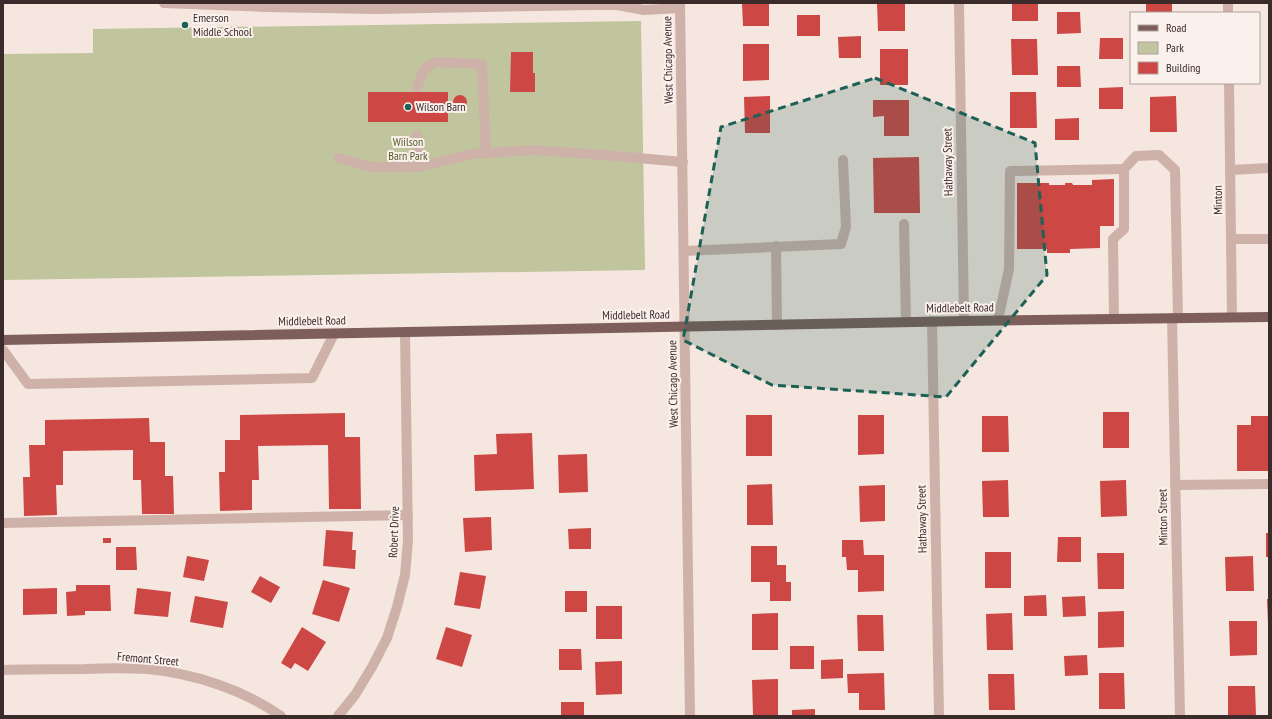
<svg xmlns="http://www.w3.org/2000/svg" width="1272" height="719" font-family="'PT Sans Narrow',sans-serif">
	<rect width="100%" height="100%" fill="#f5e6df"/>
	<polygon fill="#c0c59d" points="641,21 645,270 3,280 3,54 93,53 93,29"/>
	<g fill="#cd4844">
		<polygon points="742,3 769,3 769,26 743,26"/>
		<polygon points="877,3 905,3 905,31 878,31"/>
		<rect x="1012" y="3" width="26" height="18"/>
		<rect x="1146" y="3" width="26" height="10"/>
		<polygon points="1057,12 1080,12 1081,33 1057,34"/>
		<rect x="797" y="15" width="23" height="21"/>
		<polygon points="861,36 861,58 839,58 838,37"/>
		<polygon points="1100,38 1123,38 1123,59 1099,59"/>
		<polygon points="1011,39 1037,39 1038,75 1012,75"/>
		<polygon points="743,44 769,44 769,80 743,81"/>
		<rect x="880" y="49" width="28" height="36"/>
		<polygon points="511,52 533,52 533,73 535,73 535,92 510,92"/>
		<polygon points="1057,66 1080,66 1081,87 1057,87"/>
		<polygon points="1123,87 1123,109 1099,109 1099,88"/>
		<rect x="368" y="92" width="80" height="30"/>
		<polygon points="1010,92 1036,92 1037,128 1010,128"/>
		<circle cx="460" cy="102" r="7"/>
		<polygon points="770,96 770,133 745,133 744,97"/>
		<polygon points="1176,96 1177,132 1150,132 1150,97"/>
		<polygon points="873,100 909,100 909,136 884,136 884,116 873,117"/>
		<polygon points="1079,118 1079,140 1055,140 1055,119"/>
		<polygon points="919,157 920,213 874,213 873,158"/>
		<polygon points="1114,179 1114,226 1100,226 1100,248 1070,249 1070,253 1047,253 1047,249 1017,249 1017,183 1049,183 1049,185 1065,185 1065,183 1072,183 1073,185 1092,185 1092,180"/>
		<rect x="1103" y="412" width="26" height="36"/>
		<polygon points="345,413 345,437 360,437 361,509 329,509 328,445 258,446 259,480 252,480 252,510 220,511 219,472 225,472 225,440 240,440 240,415"/>
		<rect x="746" y="415" width="26" height="41"/>
		<polygon points="858,415 884,415 884,454 858,455"/>
		<polygon points="982,416 1008,416 1009,452 982,452"/>
		<polygon points="1251,416 1269,416 1269,471 1237,471 1237,425 1251,425"/>
		<polygon points="149,418 150,442 165,442 165,476 173,476 174,514 142,514 141,480 133,480 133,450 63,451 63,485 56,485 57,515 24,516 23,477 30,477 29,445 45,445 45,420"/>
		<polygon points="532,433 534,489 475,491 474,455 497,454 496,434"/>
		<polygon points="587,454 588,492 559,493 558,455"/>
		<polygon points="1008,480 1009,517 983,517 982,481"/>
		<polygon points="1126,480 1127,516 1101,517 1100,481"/>
		<polygon points="772,484 773,525 747,525 747,485"/>
		<polygon points="885,485 885,521 860,522 859,486"/>
		<polygon points="491,517 492,550 465,552 463,518"/>
		<polygon points="591,528 591,549 569,549 568,529"/>
		<polygon points="326,530 353,532 352,550 356,550 355,569 323,566"/>
		<rect x="1266" y="533" width="3" height="24"/>
		<polygon points="1058,537 1081,537 1081,562 1057,562"/>
		<rect x="103" y="538" width="8" height="5"/>
		<polygon points="842,540 863,540 864,555 884,555 884,591 858,592 858,570 847,570 846,557 842,557"/>
		<polygon points="751,546 777,546 777,565 786,565 786,582 791,582 791,601 770,601 770,582 751,582"/>
		<polygon points="116,547 136,547 137,570 116,570"/>
		<rect x="985" y="552" width="26" height="36"/>
		<polygon points="1097,553 1124,553 1124,589 1098,589"/>
		<polygon points="187,556 209,560 204,581 183,577"/>
		<polygon points="1253,556 1254,591 1226,591 1225,557"/>
		<polygon points="460,572 486,576 480,609 454,605"/>
		<polygon points="260,576 280,587 271,603 251,592"/>
		<polygon points="323,580 350,588 339,622 312,614"/>
		<polygon points="76,585 110,585 111,611 85,611 85,615 67,616 66,592 76,591"/>
		<polygon points="57,588 57,614 23,615 23,589"/>
		<polygon points="137,588 171,592 168,617 134,614"/>
		<rect x="565" y="591" width="22" height="21"/>
		<polygon points="1046,595 1047,616 1024,616 1024,596"/>
		<polygon points="195,596 228,602 223,628 190,622"/>
		<polygon points="1085,596 1086,616 1063,617 1062,597"/>
		<polygon points="1267,599 1269,599 1269,623 1268,623"/>
		<rect x="596" y="606" width="26" height="33"/>
		<polygon points="1124,611 1124,647 1098,648 1098,612"/>
		<polygon points="778,613 778,650 752,650 752,614"/>
		<polygon points="1012,613 1013,650 987,650 986,614"/>
		<polygon points="857,615 883,615 884,651 858,651"/>
		<polygon points="1229,621 1257,621 1257,655 1230,656"/>
		<polygon points="302,627 326,642 308,671 295,663 291,669 281,663"/>
		<polygon points="446,627 472,635 462,667 436,659"/>
		<rect x="790" y="646" width="24" height="23"/>
		<polygon points="559,649 581,649 582,670 559,670"/>
		<polygon points="1087,655 1088,675 1065,676 1064,656"/>
		<polygon points="843,659 843,678 821,679 821,660"/>
		<polygon points="622,661 622,694 596,695 595,662"/>
		<polygon points="884,673 885,710 859,710 859,693 848,693 847,674"/>
		<polygon points="1099,673 1124,673 1125,709 1099,709"/>
		<polygon points="988,674 1014,674 1015,710 989,710"/>
		<polygon points="778,679 778,715 753,716 752,680"/>
		<polygon points="1228,686 1255,686 1256,716 1228,716"/>
		<rect x="561" y="702" width="23" height="14"/>
		<polygon points="815,709 815,716 792,716 792,710"/>
	</g>
	<g fill="none" stroke-linecap="round" stroke-linejoin="round">
		<g stroke="#ceb2aa" stroke-width="10">
			<polyline points="164,3 266,7 376,9 593,5 617,5 644,10 680,8"/>
			<polyline points="680,3 690,716"/>
			<polyline points="959,3 964,321"/>
			<polyline points="1228,3 1228,13"/>
			<polyline points="1229,83 1232,317"/>
			<polyline points="417,87 425,68 436,62 482,64 486,153"/>
			<polyline points="417,135 419,167"/>
			<polyline points="339,158 371,167 419,167 472,154 533,150 604,155 683,162"/>
			<polyline points="1230,170 1269,168"/>
			<polyline points="904,224 906,322"/>
			<polyline points="1231,239 1269,239"/>
			<polyline points="776,246 777,325"/>
			<polyline points="684,251 841,244 846,227 843,160"/>
			<polyline points="1172,318 1180,716"/>
			<polyline points="1114,319 1113,239 1124,229 1124,169 1136,156 1159,155 1175,170 1178,318"/>
			<polyline points="998,320 1009,269 1010,171 1124,169"/>
			<polyline points="932,321 939,716"/>
			<polyline points="3,350 28,384 312,378 334,334"/>
			<polyline points="1175,485 1269,484"/>
			<polyline points="3,523 408,515"/>
			<path d="M3,670C31,669 58,669 86,669C106,668 127,668 147,669C193,673 244,690 281,716"/>
			<polyline points="338,716 355,695 372,667 387,638 397,607 405,575 408,540 405,332"/>
		</g>
		<polyline stroke="#7e5e5a" stroke-width="10" points="3,340 964,321 1269,317"/>
	</g>
	<path fill="#1c6056" fill-opacity="0.2" stroke="#1c6056" stroke-width="3" stroke-dasharray="8 5" stroke-linejoin="round" d="M875,78L1035,143L1047,275L946,397L772,385L683,340L721,127Z"/>
	<g fill="#1c6056" stroke="#fbf1ec" stroke-width="1.5">
		<circle cx="185" cy="25" r="4"/>
		<circle cx="408" cy="107" r="4"/>
	</g>
	<g text-anchor="middle" stroke-width="4" stroke-linejoin="round" paint-order="stroke">
		<g font-size="12" fill="#3b2b2a" stroke="#fbf1ec" text-anchor="start">
			<text x="193" y="22">Emerson<tspan x="193" dy="14">Middle School</tspan></text>
			<text x="416" y="111">Wilson Barn</text>
		</g>
		<g font-size="12" fill="#3b2b2a" stroke="#fbf1ec">
			<text transform="translate(668 60) rotate(-91)" y="4">West Chicago Avenue</text>
			<text transform="translate(948 162) rotate(-91)" y="4">Hathaway Street</text>
			<text transform="translate(1218 200) rotate(-91)" y="4">Minton</text>
			<text transform="translate(960 308) rotate(-1)" y="4">Middlebelt Road</text>
			<text transform="translate(636 315) rotate(-1)" y="4">Middlebelt Road</text>
			<text transform="translate(312 321) rotate(-1)" y="4">Middlebelt Road</text>
			<text transform="translate(673 384) rotate(-91)" y="4">West Chicago Avenue</text>
			<text transform="translate(1163 517) rotate(-91)" y="4">Minton Street</text>
			<text transform="translate(922 519) rotate(-91)" y="4">Hathaway Street</text>
			<text transform="translate(394 532) rotate(-88)" y="4">Robert Drive</text>
			<text transform="translate(148 659) rotate(5)" y="4">Fremont Street</text>
		</g>
		<g font-size="12" fill="#545b2c" stroke="#fbf1ec">
			<text x="408" y="146">Wiilson<tspan x="408" dy="14">Barn Park</tspan></text>
		</g>
	</g>
	<rect width="1272" height="719" fill="none" stroke="#3b2b2a" stroke-width="8"/>
	<rect x="1130" y="12" width="130" height="72" fill="#fbf1ec" stroke="#aea29e"/>
	<rect x="1138" y="25" width="20" height="6" fill="#7e5e5a" stroke="#aea29e"/>
	<text x="1166" y="32" font-size="12" fill="#3b2b2a">Road</text>
	<rect x="1138" y="42" width="20" height="12" fill="#c0c59d" stroke="#aea29e"/>
	<text x="1166" y="52" font-size="12" fill="#3b2b2a">Park</text>
	<rect x="1138" y="62" width="20" height="12" fill="#cd4844" stroke="#aea29e"/>
	<text x="1166" y="72" font-size="12" fill="#3b2b2a">Building</text>
</svg>
